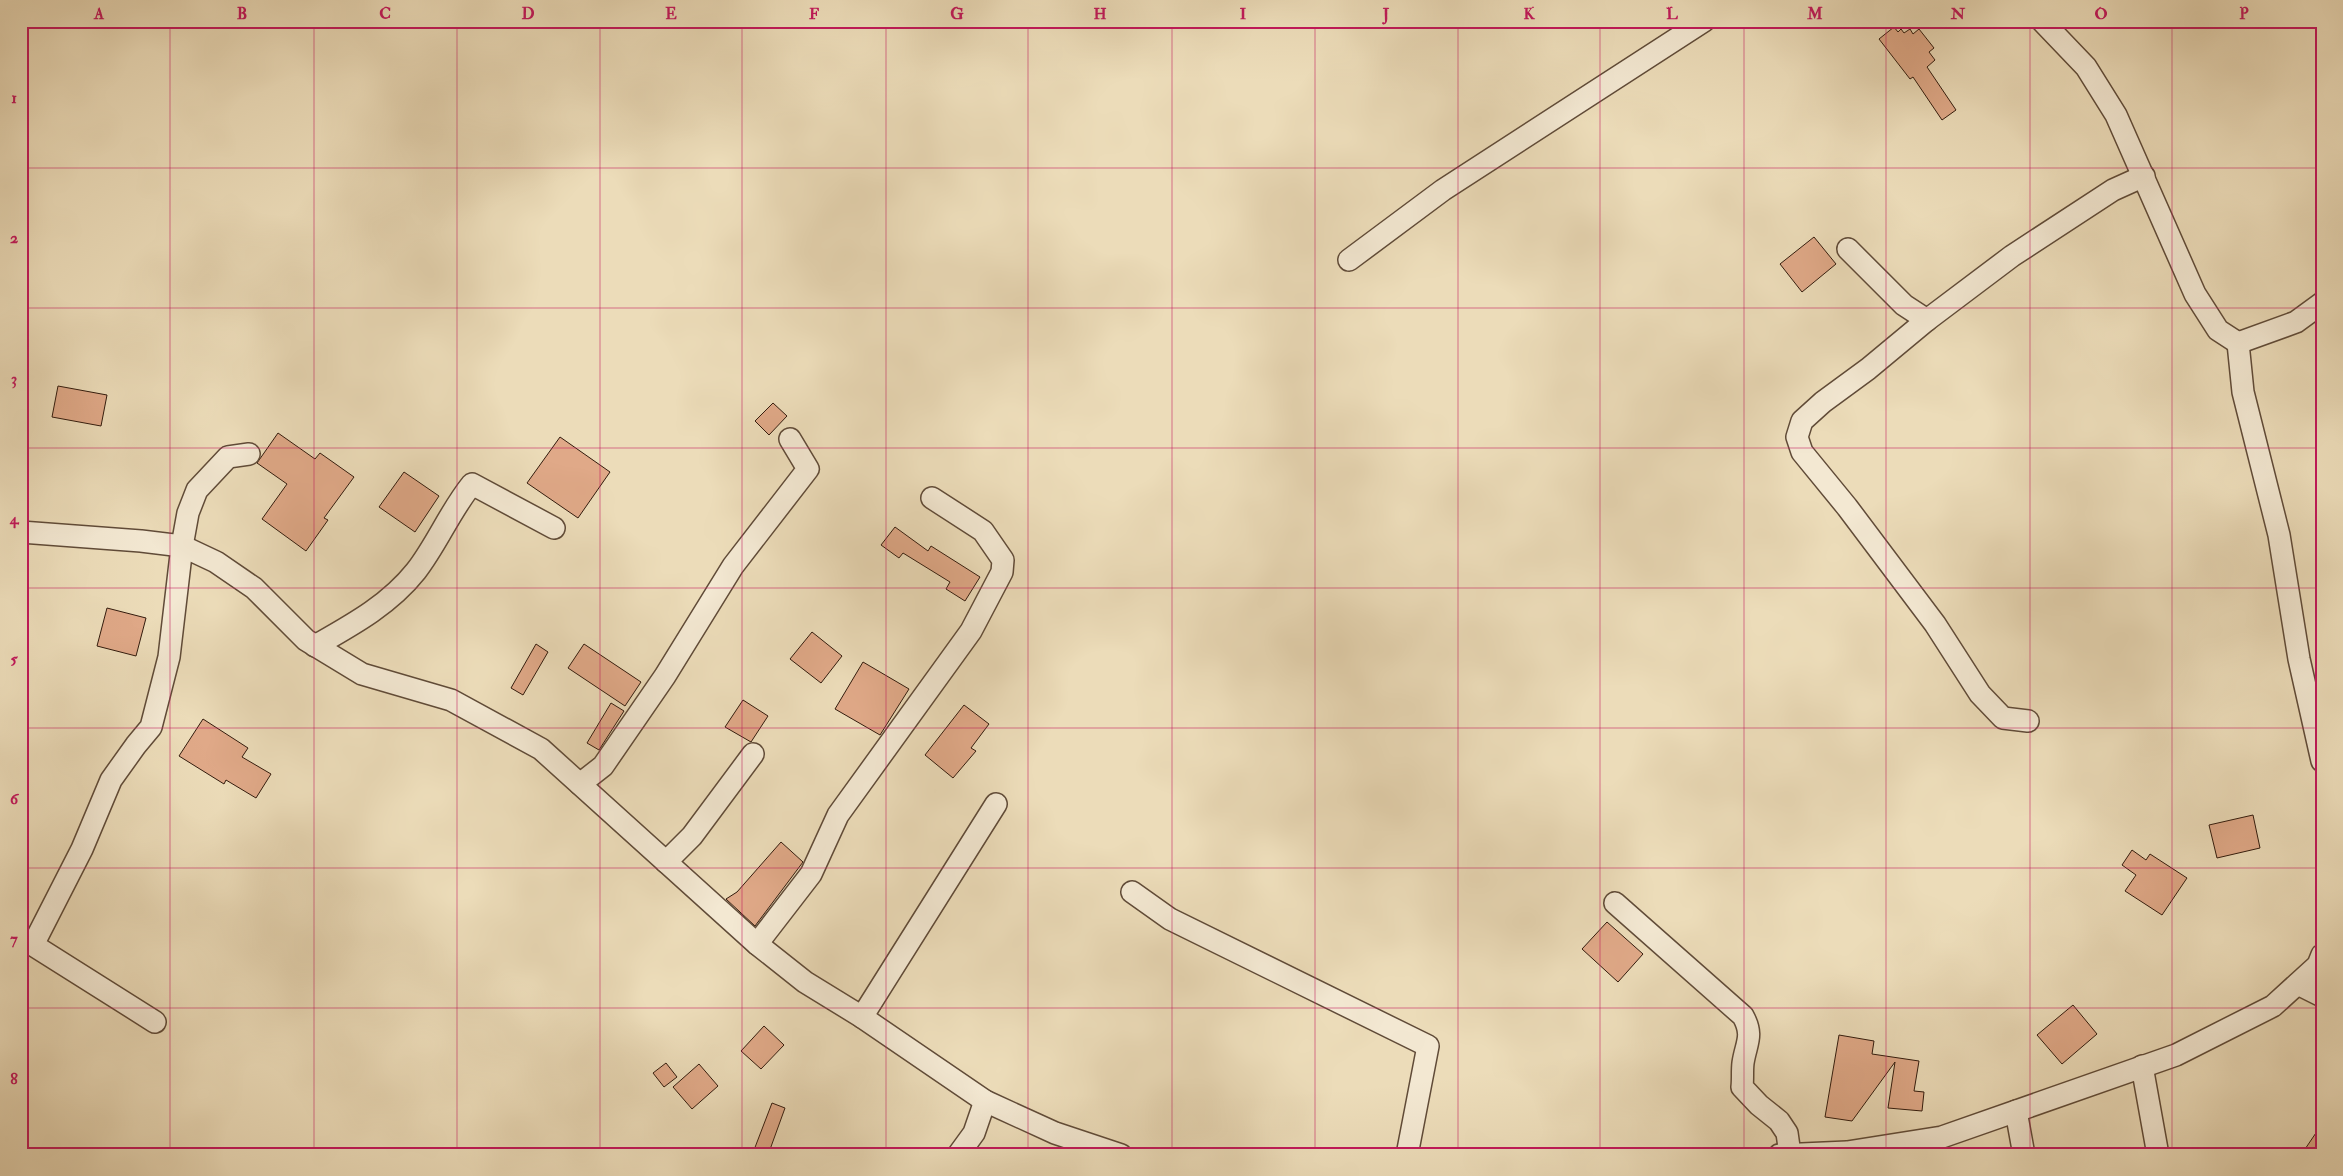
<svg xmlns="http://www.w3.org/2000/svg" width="2343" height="1176" font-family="'IM FELL Double Pica',serif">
	<rect width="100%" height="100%" fill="#ecdcb9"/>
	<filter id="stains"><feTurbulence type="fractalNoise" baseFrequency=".004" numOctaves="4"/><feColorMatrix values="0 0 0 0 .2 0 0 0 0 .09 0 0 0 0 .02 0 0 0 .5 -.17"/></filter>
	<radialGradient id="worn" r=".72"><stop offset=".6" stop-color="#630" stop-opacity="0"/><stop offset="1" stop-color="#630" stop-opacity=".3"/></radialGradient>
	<g fill="#e0a988" stroke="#321b0d">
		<polygon points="1894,27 1898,32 1901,29 1904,33 1910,29 1913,34 1919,29 1934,48 1929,52 1935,60 1927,67 1956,110 1942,120 1913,77 1910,79 1879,39"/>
		<polygon points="1814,237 1836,264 1802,292 1780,264"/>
		<polygon points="58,386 107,395 101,426 52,417"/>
		<polygon points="773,403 787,416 769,435 755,421"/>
		<polygon points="278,433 315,459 320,453 354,477 324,518 328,520 306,551 262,519 287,484 257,463"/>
		<polygon points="560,437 610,472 578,518 527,483"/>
		<polygon points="404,472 439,496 415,532 379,507"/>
		<polygon points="895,527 928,551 931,546 980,577 965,601 946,589 950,582 903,553 899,558 881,545"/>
		<polygon points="107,608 146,618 136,656 97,646"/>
		<polygon points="812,632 842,656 821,683 790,659"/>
		<polygon points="536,644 548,652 523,695 511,688"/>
		<polygon points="584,644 641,682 625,706 568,668"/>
		<polygon points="863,662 909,689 880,735 835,709"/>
		<polygon points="743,700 768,716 751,742 725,727"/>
		<polygon points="611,703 624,711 599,750 587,743"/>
		<polygon points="964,705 989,724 971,748 976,751 953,778 925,755"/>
		<polygon points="203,719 248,748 242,757 271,774 256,798 226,780 224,784 179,756"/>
		<polygon points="2253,815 2260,848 2217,858 2209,825"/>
		<polygon points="781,842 803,862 755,926 726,899 737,892"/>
		<polygon points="2132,850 2146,860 2150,854 2187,878 2162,915 2125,891 2136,875 2122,865"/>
		<polygon points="1607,922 1643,954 1618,982 1582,949"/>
		<polygon points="2073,1005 2097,1034 2062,1064 2037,1035"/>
		<polygon points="764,1026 784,1045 761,1069 741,1051"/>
		<polygon points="1839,1035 1874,1041 1872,1054 1919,1061 1914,1091 1924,1092 1922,1111 1888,1108 1895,1062 1852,1121 1825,1117"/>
		<polygon points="666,1063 677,1077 664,1087 653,1073"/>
		<polygon points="699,1064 718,1086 692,1109 673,1087"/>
		<polygon points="772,1103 785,1108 768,1155 765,1155 754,1150"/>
		<polygon points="2322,1124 2322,1155 2301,1155"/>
	</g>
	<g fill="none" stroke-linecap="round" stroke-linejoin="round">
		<defs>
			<g id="minor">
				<polyline points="2042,21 2086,67 2116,115 2195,294 2218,330 2238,343"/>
				<polyline points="1848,249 1904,305 1927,320"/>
				<polyline points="1349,260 1443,190 1704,21"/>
				<polyline points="2238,343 2243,392 2279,535 2299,659 2322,761"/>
				<polyline points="2238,343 2296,322 2322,303"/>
				<polyline points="21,532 141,541 182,546 216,562 254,588 306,640 362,674 451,700 541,749 757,944 805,982 862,1017 985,1101 1055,1133 1121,1155"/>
				<path d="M315,646C352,625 389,605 416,571C437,544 450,511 472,484L554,528"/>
				<polyline points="2028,721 2003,718 1980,694 1935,624 1847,507 1802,452 1797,437 1802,421 1823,402 1868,369 1927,320 2012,256 2113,190 2144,176"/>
				<polyline points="580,784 603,766 665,676 733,566 808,469 790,439"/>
				<polyline points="666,862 692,836 753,754"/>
				<polyline points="1132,892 1170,919 1428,1046 1407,1155"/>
				<path d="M1615,903L1743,1016C1754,1036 1746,1043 1743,1063C1742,1071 1743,1079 1742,1087L1759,1105L1779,1121L1787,1133L1790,1154"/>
				<polyline points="757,944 811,874 838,815 971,631 1002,572 1003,560 983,531 932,498"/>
				<polyline points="2298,984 2322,996"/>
				<polyline points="862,1017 996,804"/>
				<polyline points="155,1022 33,945 82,849 111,780 136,745 151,727 169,657 182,546 188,513 197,490 228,457 249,454"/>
				<polyline points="2142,1066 2158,1155"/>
				<polyline points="2016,1111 2024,1155"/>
				<polyline points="958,1155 974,1133 985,1101"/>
				<polyline points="1779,1155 1847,1152 1942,1137 2176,1055 2273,1006 2318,965 2322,955"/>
			</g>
		</defs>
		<use href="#minor" stroke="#604b38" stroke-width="24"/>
		<use href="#minor" stroke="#f3e8d2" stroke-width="21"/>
	</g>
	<path fill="none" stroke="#c2185b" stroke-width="1" stroke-opacity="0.55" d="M170,21V1155M314,21V1155M457,21V1155M600,21V1155M742,21V1155M886,21V1155M1028,21V1155M1172,21V1155M1315,21V1155M1458,21V1155M1600,21V1155M1744,21V1155M1886,21V1155M2030,21V1155M2172,21V1155M21,168H2322M21,308H2322M21,448H2322M21,588H2322M21,728H2322M21,868H2322M21,1008H2322"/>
	<rect width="2343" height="1176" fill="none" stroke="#ecdcb9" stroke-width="55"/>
	<rect x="28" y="28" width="2288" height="1120" fill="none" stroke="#c2185b" stroke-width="2"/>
	<g font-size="16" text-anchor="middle" font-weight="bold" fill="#c2185b">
		<text x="99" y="19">A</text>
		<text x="242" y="19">B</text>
		<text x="385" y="19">C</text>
		<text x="528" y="19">D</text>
		<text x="671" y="19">E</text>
		<text x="814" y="19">F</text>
		<text x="957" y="19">G</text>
		<text x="1100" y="19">H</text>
		<text x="1243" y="19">I</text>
		<text x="1386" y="19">J</text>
		<text x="1529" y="19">K</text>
		<text x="1672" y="19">L</text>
		<text x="1815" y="19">M</text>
		<text x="1958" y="19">N</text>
		<text x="2101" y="19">O</text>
		<text x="2244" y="19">P</text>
		<text x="14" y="103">1</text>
		<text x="14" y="243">2</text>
		<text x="14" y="384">3</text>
		<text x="14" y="524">4</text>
		<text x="14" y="664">5</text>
		<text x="14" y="804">6</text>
		<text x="14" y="944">7</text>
		<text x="14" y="1084">8</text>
	</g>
	<rect width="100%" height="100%" filter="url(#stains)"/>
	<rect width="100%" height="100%" fill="url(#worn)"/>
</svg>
